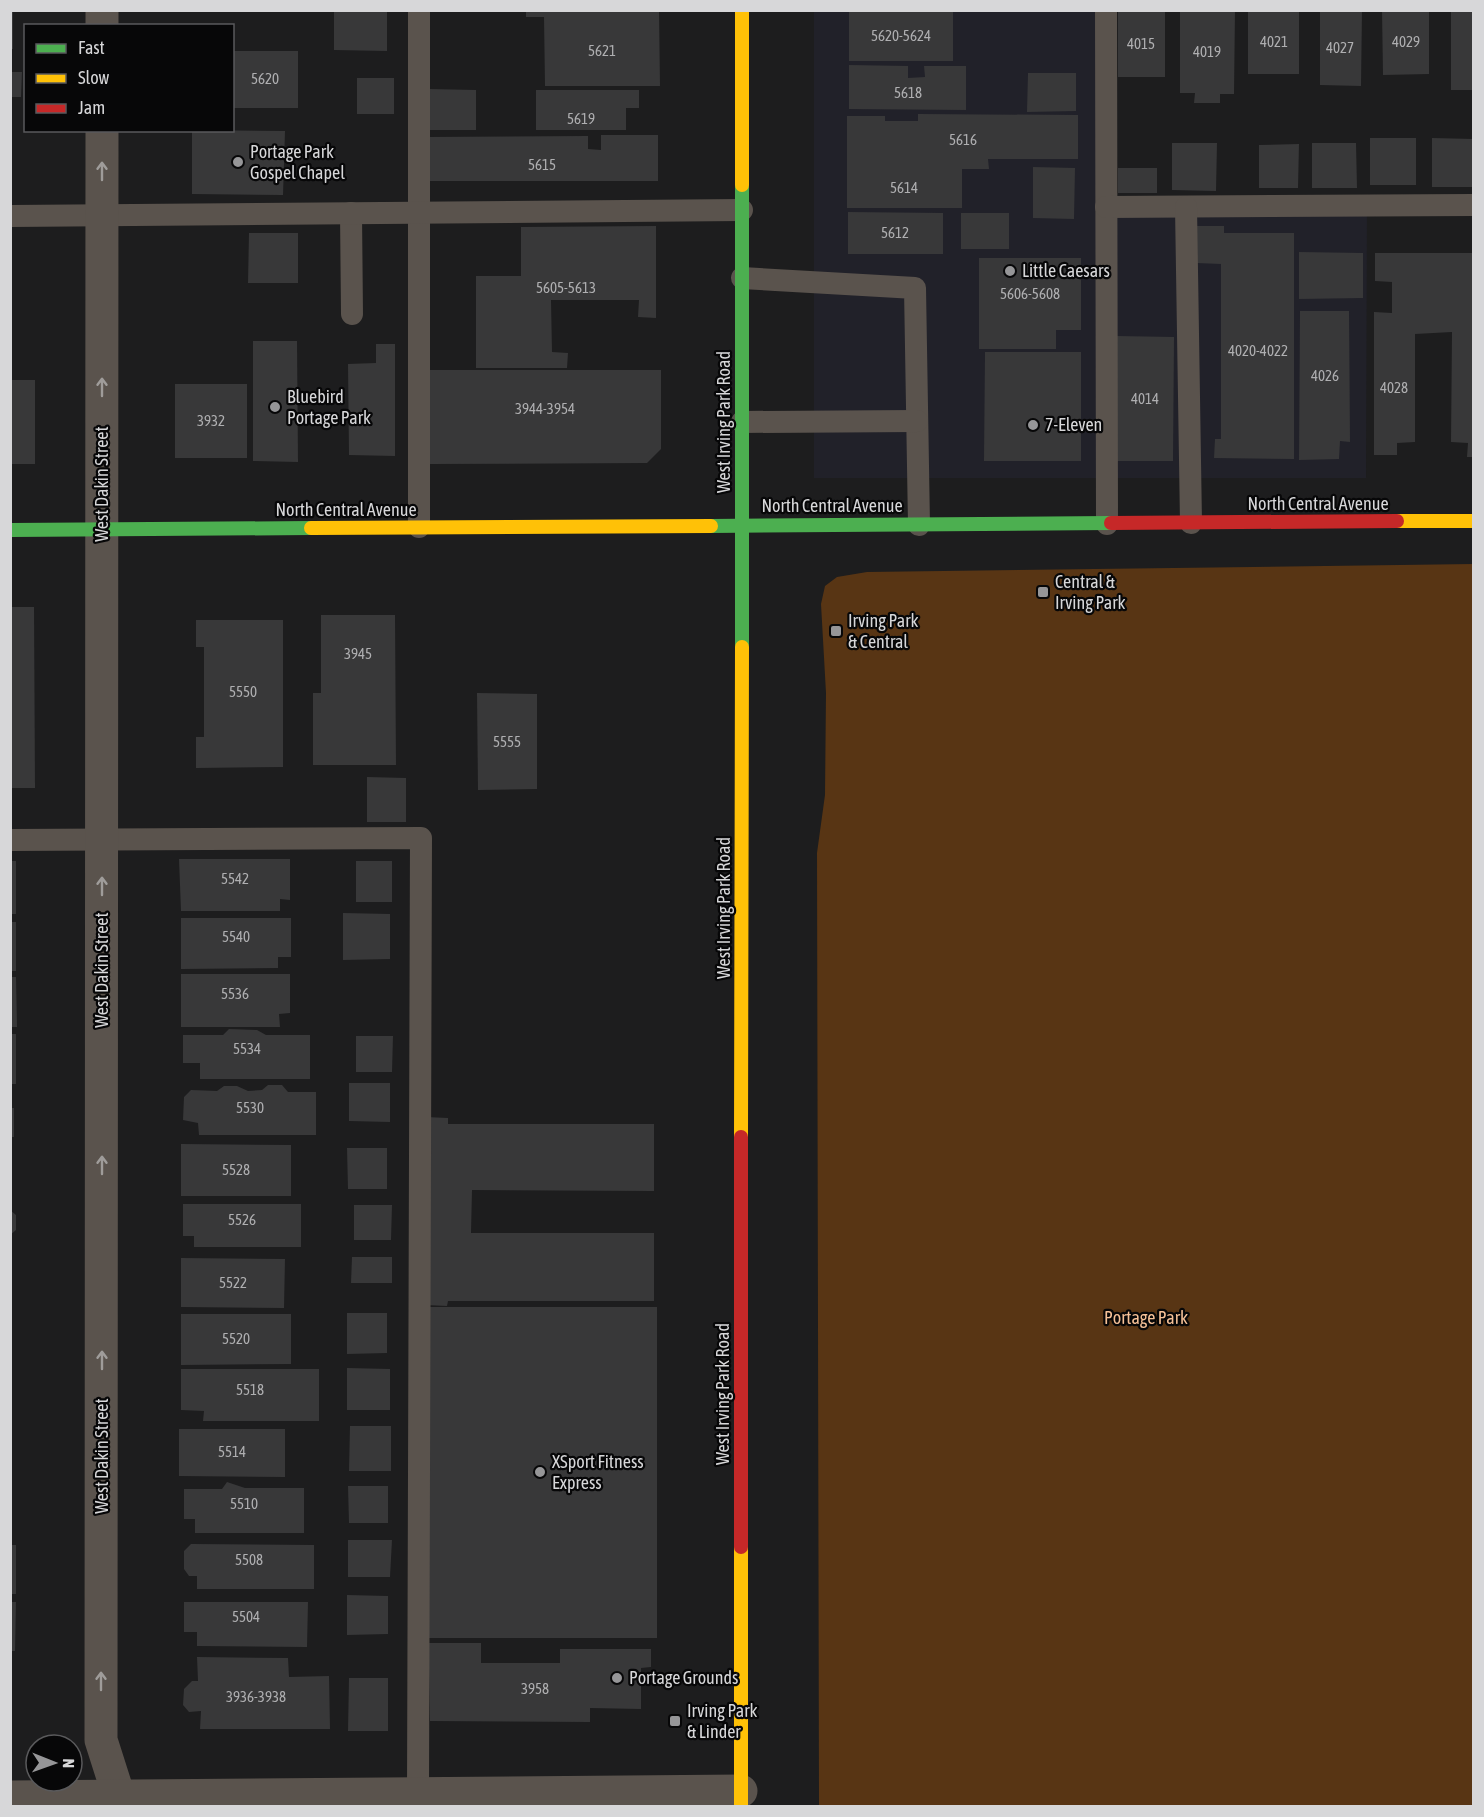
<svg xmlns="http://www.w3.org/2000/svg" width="1484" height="1817" font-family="'Asap Condensed',sans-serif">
	<rect width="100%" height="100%" fill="#1d1d1e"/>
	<polygon fill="#212129" points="814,11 1100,11 1100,213 1367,212 1366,478 814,478"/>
	<polygon fill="#583514" points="1473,564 1473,1806 819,1806 817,853 825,795 826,693 821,604 825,586 837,577 867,572"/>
	<g fill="#383839">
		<rect x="10" y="10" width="3" height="39"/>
		<polygon points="334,10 387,10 387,51 334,50"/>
		<polygon points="526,10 659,10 660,86 545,86 544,17 526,17"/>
		<rect x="849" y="10" width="104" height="51"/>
		<rect x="1118" y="10" width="47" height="67"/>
		<polygon points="1180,10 1235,10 1234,94 1220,94 1220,103 1194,103 1195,93 1180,93"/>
		<rect x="1248" y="10" width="51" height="64"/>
		<polygon points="1320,10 1362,10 1361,86 1320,85"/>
		<polygon points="1382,10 1429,10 1429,74 1383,75"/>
		<rect x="1451" y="10" width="23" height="80"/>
		<rect x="232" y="51" width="66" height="57"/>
		<polygon points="849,65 908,66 908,78 925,77 924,66 966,66 966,110 849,109"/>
		<polygon points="10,72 22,72 21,97 10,97"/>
		<polygon points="1028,73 1076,73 1076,111 1027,112"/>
		<rect x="357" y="78" width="37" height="36"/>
		<polygon points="428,89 476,90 476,130 428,130"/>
		<polygon points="536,90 639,90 639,108 626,108 626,130 536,130"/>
		<polygon points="918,114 1078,115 1078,159 988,159 989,169 962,169 962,208 847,208 847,116 885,116 885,121 918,121"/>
		<polygon points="192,130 285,131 283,195 192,194"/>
		<polygon points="601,135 658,135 658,181 426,181 426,137 588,136 588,149 601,150"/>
		<rect x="1370" y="138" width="46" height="47"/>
		<polygon points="1432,138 1474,139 1474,187 1432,187"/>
		<polygon points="1172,143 1217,143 1216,191 1172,190"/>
		<polygon points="1312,143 1356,143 1357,188 1312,188"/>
		<polygon points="1299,144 1298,188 1259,188 1259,145"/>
		<polygon points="1033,167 1075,168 1074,219 1033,218"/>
		<rect x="1118" y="168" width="39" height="25"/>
		<polygon points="848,212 943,213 943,254 848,254"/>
		<rect x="961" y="213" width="48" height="36"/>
		<polygon points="656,226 656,318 638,317 639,300 551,300 552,352 568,353 567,368 476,368 476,276 521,276 521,227"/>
		<polygon points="1196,226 1224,226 1224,233 1294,233 1294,459 1214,458 1215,439 1221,439 1221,264 1196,263"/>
		<polygon points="249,233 298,233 298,283 248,283"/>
		<polygon points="1299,252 1363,253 1363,298 1299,299"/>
		<polygon points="1375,253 1474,253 1474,457 1467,457 1468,443 1451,442 1452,332 1415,334 1415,442 1397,443 1397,455 1374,455 1374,312 1392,313 1392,282 1375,281"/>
		<polygon points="979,258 1081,258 1081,330 1056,330 1056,349 979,349"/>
		<polygon points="1300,311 1349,311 1350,442 1340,441 1339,459 1299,460"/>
		<polygon points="1117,336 1174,337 1173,461 1116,461"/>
		<polygon points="253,341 297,341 298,462 253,461"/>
		<polygon points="376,344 395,344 395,456 349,455 348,364 376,363"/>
		<polygon points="985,352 1081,352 1081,461 984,461"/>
		<polygon points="429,370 661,370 661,449 647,463 428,464"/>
		<rect x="10" y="380" width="25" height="84"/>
		<rect x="175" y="384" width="72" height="74"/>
		<polygon points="10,607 34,607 35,788 10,788"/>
		<polygon points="321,615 395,615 396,765 313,765 313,693 321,693"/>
		<polygon points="196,620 283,620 283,767 196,768 196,737 204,737 204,647 196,647"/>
		<polygon points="477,693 537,694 537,789 478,790"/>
		<polygon points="367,777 406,778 406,822 367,822"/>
		<polygon points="179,859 290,859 290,900 280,899 280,911 181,911"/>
		<rect x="10" y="861" width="6" height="53"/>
		<rect x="356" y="861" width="36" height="41"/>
		<polygon points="343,913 390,914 390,959 343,960"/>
		<polygon points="181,918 291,918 291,957 278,957 278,968 181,969"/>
		<rect x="10" y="922" width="6" height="49"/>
		<polygon points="181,974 290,974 290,1013 279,1014 280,1027 181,1027"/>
		<polygon points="10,977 16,977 17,1027 10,1027"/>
		<polygon points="229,1029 257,1030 266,1035 310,1035 310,1079 200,1079 200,1063 183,1063 183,1035 223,1035"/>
		<rect x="10" y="1034" width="6" height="50"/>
		<polygon points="356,1036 393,1036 392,1072 356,1072"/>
		<polygon points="349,1083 390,1083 390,1122 349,1121"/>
		<polygon points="268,1085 282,1085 288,1092 316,1092 316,1135 199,1135 198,1123 183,1120 184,1097 191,1090 217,1091 224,1086 237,1086 248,1091 262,1090"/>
		<rect x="10" y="1108" width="4" height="29"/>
		<polygon points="426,1117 448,1118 448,1124 654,1124 654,1191 472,1190 471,1233 654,1233 654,1301 448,1301 447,1306 426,1305"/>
		<polygon points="181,1144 291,1145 291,1196 181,1196"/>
		<polygon points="347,1148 387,1148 387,1189 348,1189"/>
		<polygon points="183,1204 301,1204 301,1247 194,1247 194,1236 183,1236"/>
		<polygon points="354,1205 392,1205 391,1240 354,1240"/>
		<polygon points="10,1210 16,1215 16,1230 10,1235"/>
		<polygon points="352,1257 392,1257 392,1283 351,1283"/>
		<polygon points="181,1258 285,1259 284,1308 181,1307"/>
		<polygon points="423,1307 657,1307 657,1638 424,1638"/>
		<polygon points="347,1313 387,1313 387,1353 347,1354"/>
		<polygon points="181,1314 291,1314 291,1364 181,1365"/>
		<polygon points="347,1368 390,1369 390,1410 347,1410"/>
		<polygon points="181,1369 319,1369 319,1421 203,1421 204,1411 181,1410"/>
		<polygon points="350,1426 391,1426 391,1471 349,1471"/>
		<polygon points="179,1429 285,1429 285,1477 179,1476"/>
		<polygon points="227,1482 245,1488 304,1488 304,1533 195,1533 195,1519 184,1519 184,1489 222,1489"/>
		<polygon points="348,1486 388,1486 388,1523 349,1523"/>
		<polygon points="348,1540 392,1540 390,1577 348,1577"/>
		<polygon points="191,1544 314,1545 314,1589 197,1589 197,1576 189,1576 184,1569 184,1551"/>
		<rect x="10" y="1545" width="6" height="49"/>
		<polygon points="347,1595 388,1596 388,1634 347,1635"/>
		<polygon points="10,1602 16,1602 15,1651 10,1651"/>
		<polygon points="184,1602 308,1602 307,1647 197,1646 197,1632 184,1632"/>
		<polygon points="424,1643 481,1643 481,1663 560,1663 560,1649 651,1649 651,1667 641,1668 641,1709 590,1708 590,1722 430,1721 429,1669"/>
		<polygon points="197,1657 288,1658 289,1677 329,1676 330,1729 200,1729 201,1711 189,1712 183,1705 184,1689 192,1681 198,1681"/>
		<polygon points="349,1678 388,1678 388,1731 348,1731"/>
	</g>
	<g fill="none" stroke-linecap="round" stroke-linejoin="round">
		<g stroke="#5a534d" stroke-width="22">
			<polyline points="419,10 419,527"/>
			<polyline points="1106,10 1107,524"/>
			<polyline points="1106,207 1474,205"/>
			<polyline points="1186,207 1191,523"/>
			<polyline points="351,213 352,314"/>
			<polyline points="10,216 742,210"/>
			<polyline points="742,278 915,288 919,525"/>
			<polyline points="742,422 917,421"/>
			<polyline points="10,840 421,838 418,1794"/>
		</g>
		<g stroke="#5a534d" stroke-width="33">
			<polyline points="102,10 102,26"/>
			<polyline points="102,130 101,1740 122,1806"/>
			<polyline points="10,1797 741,1791"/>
		</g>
		<g stroke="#4caf50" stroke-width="14">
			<polyline points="711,526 1111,523"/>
			<polyline points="10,530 311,528"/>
			<polyline points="742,647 742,185"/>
		</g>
		<g stroke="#ffc107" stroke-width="14">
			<polyline points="742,185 742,10"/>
			<polyline points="1397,521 1474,521"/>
			<polyline points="311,528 711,526"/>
			<polyline points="741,1137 742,647"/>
			<polyline points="741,1806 741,1547"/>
		</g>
		<g stroke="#c62828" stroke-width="14">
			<polyline points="1111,523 1397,521"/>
			<polyline points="741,1547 741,1137"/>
		</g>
	</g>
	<defs><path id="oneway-shaft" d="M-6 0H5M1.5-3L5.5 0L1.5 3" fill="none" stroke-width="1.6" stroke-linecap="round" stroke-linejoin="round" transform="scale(1.5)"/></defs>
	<g stroke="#9f9c9a">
		<use href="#oneway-shaft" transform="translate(102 171) rotate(-90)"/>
		<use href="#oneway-shaft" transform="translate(102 387) rotate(-90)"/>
		<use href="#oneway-shaft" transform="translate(102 886) rotate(-90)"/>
		<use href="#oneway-shaft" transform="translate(102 1165) rotate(-90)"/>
		<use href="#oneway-shaft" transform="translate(102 1360) rotate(-90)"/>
		<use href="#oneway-shaft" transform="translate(101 1681) rotate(-90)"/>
	</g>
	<g fill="#969698" stroke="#070708" stroke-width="2">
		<circle cx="238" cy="162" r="6"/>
		<circle cx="1010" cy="271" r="6"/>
		<circle cx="275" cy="407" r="6"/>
		<circle cx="1033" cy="425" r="6"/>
		<rect x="1037" y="586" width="12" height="12" rx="3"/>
		<rect x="830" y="625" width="12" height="12" rx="3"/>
		<circle cx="540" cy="1472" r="6"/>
		<circle cx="617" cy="1678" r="6"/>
		<rect x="669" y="1715" width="12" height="12" rx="3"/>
	</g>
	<g text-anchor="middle" stroke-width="4.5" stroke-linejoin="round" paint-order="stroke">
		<g font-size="15" fill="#afafb1">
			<text x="901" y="41">5620-5624</text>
			<text x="1274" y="47">4021</text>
			<text x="1406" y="47">4029</text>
			<text x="1141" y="49">4015</text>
			<text x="1340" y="53">4027</text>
			<text x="602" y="56">5621</text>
			<text x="1207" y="57">4019</text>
			<text x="265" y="84">5620</text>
			<text x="908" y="98">5618</text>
			<text x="581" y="124">5619</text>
			<text x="963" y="145">5616</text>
			<text x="542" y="170">5615</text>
			<text x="904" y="193">5614</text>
			<text x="895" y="238">5612</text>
			<text x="566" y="293">5605-5613</text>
			<text x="1030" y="299">5606-5608</text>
			<text x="1258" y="356">4020-4022</text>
			<text x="1325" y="381">4026</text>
			<text x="1394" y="393">4028</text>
			<text x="1145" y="404">4014</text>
			<text x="545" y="414">3944-3954</text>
			<text x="211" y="426">3932</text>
			<text x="358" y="659">3945</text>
			<text x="243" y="697">5550</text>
			<text x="507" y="747">5555</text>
			<text x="235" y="884">5542</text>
			<text x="236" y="942">5540</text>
			<text x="235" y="999">5536</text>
			<text x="247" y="1054">5534</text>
			<text x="250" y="1113">5530</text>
			<text x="236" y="1175">5528</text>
			<text x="242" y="1225">5526</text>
			<text x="233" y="1288">5522</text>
			<text x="236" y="1344">5520</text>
			<text x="250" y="1395">5518</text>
			<text x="232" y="1457">5514</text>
			<text x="244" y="1509">5510</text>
			<text x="249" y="1565">5508</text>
			<text x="246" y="1622">5504</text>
			<text x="535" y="1694">3958</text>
			<text x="256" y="1702">3936-3938</text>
		</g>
		<g font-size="18" fill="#d7d7d9" stroke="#070708" text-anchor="start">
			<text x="250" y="158">Portage Park<tspan x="250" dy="21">Gospel Chapel</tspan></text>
			<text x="1022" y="277">Little Caesars</text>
			<text x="287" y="403">Bluebird<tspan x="287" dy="21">Portage Park</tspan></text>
			<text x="1045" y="431">7-Eleven</text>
			<text x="1055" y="588">Central &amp;<tspan x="1055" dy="21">Irving Park</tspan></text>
			<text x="848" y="627">Irving Park<tspan x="848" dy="21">&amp; Central</tspan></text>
			<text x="552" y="1468">XSport Fitness<tspan x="552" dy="21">Express</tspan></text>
			<text x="629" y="1684">Portage Grounds</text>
			<text x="687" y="1717">Irving Park<tspan x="687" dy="21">&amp; Linder</tspan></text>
		</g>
		<g font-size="18" fill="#d7d7d9" stroke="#070708">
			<text transform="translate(724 422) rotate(-90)" y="6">West Irving Park Road</text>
			<text transform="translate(102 484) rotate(-90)" y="6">West Dakin Street</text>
			<text x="1318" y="510">North Central Avenue</text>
			<text x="832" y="512">North Central Avenue</text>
			<text x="346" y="516">North Central Avenue</text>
			<text transform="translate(724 908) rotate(-90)" y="6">West Irving Park Road</text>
			<text transform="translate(102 970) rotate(-90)" y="6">West Dakin Street</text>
			<text transform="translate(723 1394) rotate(-90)" y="6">West Irving Park Road</text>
			<text transform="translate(102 1456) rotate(-90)" y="6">West Dakin Street</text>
		</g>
		<g font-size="18" fill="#f6c197" stroke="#070708">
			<text x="1146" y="1324">Portage Park</text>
		</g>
	</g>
	<rect width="1484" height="1817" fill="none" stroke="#d7d7d9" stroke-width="24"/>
	<rect x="24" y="24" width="210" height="108" fill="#070708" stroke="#5a5a5c" stroke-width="1.5"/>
	<rect x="36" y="44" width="30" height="9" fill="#4caf50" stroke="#5a5a5c" stroke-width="1.5"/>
	<text x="78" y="54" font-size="18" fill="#d7d7d9">Fast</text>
	<rect x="36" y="74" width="30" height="9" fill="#ffc107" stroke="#5a5a5c" stroke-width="1.5"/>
	<text x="78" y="84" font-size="18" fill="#d7d7d9">Slow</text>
	<rect x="36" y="104" width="30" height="9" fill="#c62828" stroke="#5a5a5c" stroke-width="1.5"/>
	<text x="78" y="114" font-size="18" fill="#d7d7d9">Jam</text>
	<g transform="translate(54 1763) rotate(91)"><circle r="28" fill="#070708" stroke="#5a5a5c" stroke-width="1.5"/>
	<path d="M0-4.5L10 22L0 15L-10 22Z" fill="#969698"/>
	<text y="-9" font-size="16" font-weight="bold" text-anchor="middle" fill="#d7d7d9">N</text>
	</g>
</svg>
